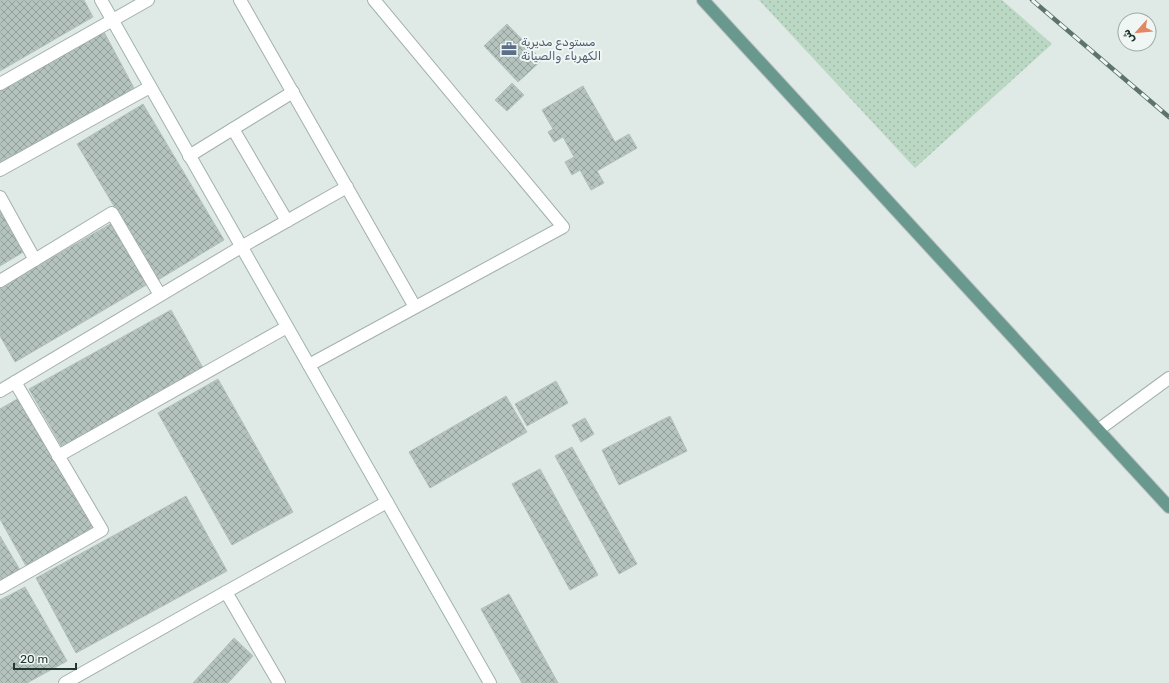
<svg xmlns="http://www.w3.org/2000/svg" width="1169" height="683" font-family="Rubik,Vazirmatn,sans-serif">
	<defs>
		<pattern id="grass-dots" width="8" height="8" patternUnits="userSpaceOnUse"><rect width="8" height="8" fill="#bad8c3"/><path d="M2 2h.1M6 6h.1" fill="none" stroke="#a0baa8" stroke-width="1.8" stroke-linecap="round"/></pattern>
		<pattern id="building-cross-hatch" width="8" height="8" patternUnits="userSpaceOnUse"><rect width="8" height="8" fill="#b5c3be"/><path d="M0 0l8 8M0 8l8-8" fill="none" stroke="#939f9b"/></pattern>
	</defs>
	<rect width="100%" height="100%" fill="#dfe9e5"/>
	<polygon fill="url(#grass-dots)" points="759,0 1002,0 1052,44 915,168"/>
	<g fill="url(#building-cross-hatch)" stroke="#b3c1bc">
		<polygon points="0,0 84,0 93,17 0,71"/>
		<polygon points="507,24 542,60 518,82 484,46"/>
		<polygon points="104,32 135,90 0,162 0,88"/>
		<polygon points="512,83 524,95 507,111 495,100"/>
		<polygon points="583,86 615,142 629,134 637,148 597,171 604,183 591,190 580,170 572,175 565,162 574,157 563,137 554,142 548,132 553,129 542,110"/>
		<polygon points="143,104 224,240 158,280 77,144"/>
		<polygon points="0,208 25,251 0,266"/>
		<polygon points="112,223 148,284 15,362 0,336 0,288"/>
		<polygon points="171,310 203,368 62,447 29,389"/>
		<polygon points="218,379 293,512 232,545 158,413"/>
		<polygon points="556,381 568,403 527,426 515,404"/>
		<polygon points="506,396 527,432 430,488 409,452"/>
		<polygon points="19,398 93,528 26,566 0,519 0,409"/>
		<polygon points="670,416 687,451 619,485 602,450"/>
		<polygon points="585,418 594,434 581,442 572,425"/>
		<polygon points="572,447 637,564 619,574 555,456"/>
		<polygon points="540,469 598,575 570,590 512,484"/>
		<polygon points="186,496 227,571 76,653 36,578"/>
		<polygon points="0,536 20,570 0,581"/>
		<polygon points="25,587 67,661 27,683 0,683 0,600"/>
		<polygon points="509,594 558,683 522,683 481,609"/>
		<polygon points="234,638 253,656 228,683 193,683"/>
	</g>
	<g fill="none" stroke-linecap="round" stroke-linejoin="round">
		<defs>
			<polyline id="lane" points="1098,430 1169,378"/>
			<g id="street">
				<polyline points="240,0 415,307"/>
				<polyline points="0,84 148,0"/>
				<polyline points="233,129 287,221"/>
				<polyline points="189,156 293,92"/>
				<polyline points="0,170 150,87"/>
				<polyline points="0,197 35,260"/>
				<polyline points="0,281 112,213 160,295"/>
				<polyline points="309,365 563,227 374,0"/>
				<polyline points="0,391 241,247 347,187"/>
				<polyline points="58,456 287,327"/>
				<polyline points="0,588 102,530 15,382"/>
				<polyline points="226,592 279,683"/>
				<polyline points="65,683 226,592 387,502"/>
			</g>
			<polyline id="secondary" points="101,0 490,683"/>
			<polyline id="primary" points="703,0 1169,507"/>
		</defs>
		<use href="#lane" stroke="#a3b0ac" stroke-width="14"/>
		<use href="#street" stroke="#a3b0ac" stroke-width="14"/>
		<use href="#secondary" stroke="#a0b3ad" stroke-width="14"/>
		<use href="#primary" stroke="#bdc3c2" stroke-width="14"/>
		<use href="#lane" stroke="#fff" stroke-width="12"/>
		<use href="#street" stroke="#fff" stroke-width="12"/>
		<use href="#secondary" stroke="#fff" stroke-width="12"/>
		<use href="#primary" stroke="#69998e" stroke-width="12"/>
		<defs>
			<polyline id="rail" points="1032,0 1169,117"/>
		</defs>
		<use href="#rail" stroke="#5d736d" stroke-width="4.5"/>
		<use href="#rail" stroke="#eff6f3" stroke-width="3" stroke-dasharray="9" stroke-linecap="butt"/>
	</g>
	<defs>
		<symbol id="office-bare" viewBox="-9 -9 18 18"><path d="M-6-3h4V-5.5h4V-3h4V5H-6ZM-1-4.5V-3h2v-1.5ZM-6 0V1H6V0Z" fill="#5c6f8a" stroke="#eff6f3" stroke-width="2.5" paint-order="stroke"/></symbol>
	</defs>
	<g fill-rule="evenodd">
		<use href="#office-bare" x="498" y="38" width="22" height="22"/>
	</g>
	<g text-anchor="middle" stroke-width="4" stroke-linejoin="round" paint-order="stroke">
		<g font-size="12" fill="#4e5e75" stroke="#eff6f3" text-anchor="start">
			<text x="521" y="46">مستودع مديرية<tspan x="521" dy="14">الكهرباء والصيانة</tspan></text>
		</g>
	</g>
	<g transform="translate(1137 32) rotate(243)"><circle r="19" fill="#eff6f3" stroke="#9daaa6"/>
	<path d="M0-3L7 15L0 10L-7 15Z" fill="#e28664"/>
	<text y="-6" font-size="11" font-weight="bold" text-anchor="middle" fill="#223732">ش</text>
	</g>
	<path d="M14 663v6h62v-6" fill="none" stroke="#223732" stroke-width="2"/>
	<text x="20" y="663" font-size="12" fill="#223732" stroke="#eff6f3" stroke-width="3" paint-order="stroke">20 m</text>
</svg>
